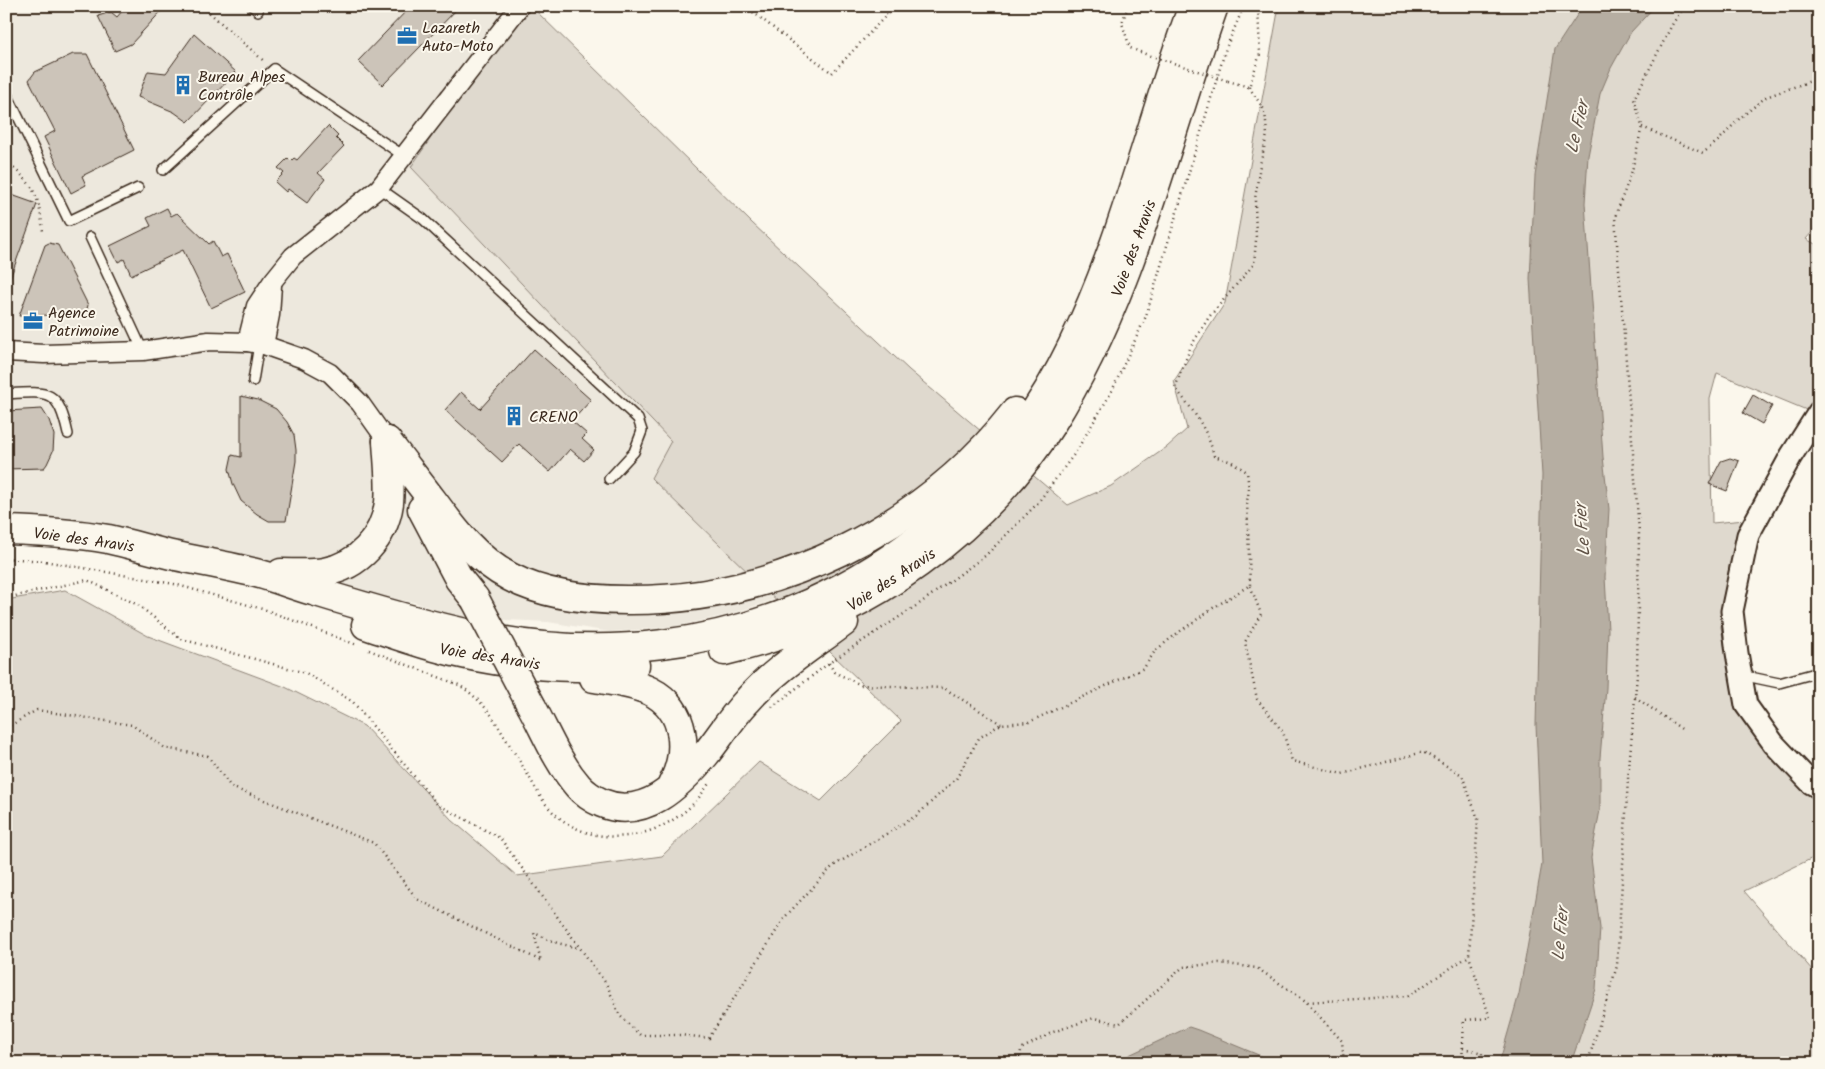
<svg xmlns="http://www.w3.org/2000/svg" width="1825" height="1069" font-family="Kalam,sans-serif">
	<rect width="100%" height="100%" fill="#fbf7ec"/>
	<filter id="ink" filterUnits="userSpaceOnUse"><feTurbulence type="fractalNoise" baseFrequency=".02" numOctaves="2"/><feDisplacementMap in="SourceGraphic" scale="10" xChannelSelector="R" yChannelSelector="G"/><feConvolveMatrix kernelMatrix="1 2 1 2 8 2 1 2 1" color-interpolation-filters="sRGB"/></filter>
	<g filter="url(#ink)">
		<polygon fill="#ede8dd" points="6,6 521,6 411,167 672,441 651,478 776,599 731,614 674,627 610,632 548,622 462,618 413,602 290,584 6,531"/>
		<polygon fill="#dfd9ce" stroke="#8d8276" points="521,6 531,6 752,223 909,370 1068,505 1111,486 1167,447 1187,429 1174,381 1225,303 1279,6 1819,6 1819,224 1806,239 1819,246 1819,395 1809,411 1717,373 1710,399 1712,523 1745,520 1729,566 1721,627 1736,712 1819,807 1819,855 1744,891 1819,978 1819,1063 6,1063 6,600 65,590 148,636 285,687 364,726 452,820 517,876 662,856 759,762 821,801 901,721 651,478 671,441 411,167"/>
		<g fill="#b6aea2" stroke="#85796d">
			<polygon points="1583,6 1655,6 1631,32 1611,68 1600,94 1588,156 1585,203 1603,457 1609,509 1605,577 1608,630 1606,688 1600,758 1600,810 1591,858 1600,928 1596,989 1571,1063 1497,1063 1501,1057 1519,994 1542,864 1536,725 1542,475 1530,279 1535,176 1555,49"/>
			<polygon points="1189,1027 1198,1030 1278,1063 1112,1063"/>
		</g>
		<g fill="#ccc4b9" stroke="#3b2a1e">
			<polygon points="130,6 166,6 131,44 115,51 98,16 111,12 117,17 123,10 126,10"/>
			<polygon points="411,6 460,6 383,85 358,61"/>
			<polygon points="194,34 236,72 188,122 174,112 138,97 148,71 166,73"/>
			<polygon points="73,54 87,54 134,150 82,176 86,185 71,193 44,137 55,131 29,80 35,72"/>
			<polygon points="328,126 338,136 336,138 344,146 318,173 325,179 307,203 288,189 286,192 275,182 284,173 278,168 288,158 291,161 294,158 297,160"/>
			<polygon points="6,193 37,204 8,284 6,284"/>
			<polygon points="167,208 171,216 177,213 209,244 213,241 221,257 227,254 245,292 211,308 183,250 131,275 124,259 118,262 110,246 151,226 147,218"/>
			<polygon points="49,243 58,245 88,305 86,313 83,314 19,316 45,245"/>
			<polygon points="534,349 591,400 572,421 587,434 582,439 594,450 584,461 570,449 550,472 519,444 502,462 445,410 461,392 480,409"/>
			<polygon points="1753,395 1772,406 1762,424 1743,413"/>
			<polygon points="241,396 258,400 276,409 287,422 294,435 296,450 296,461 286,521 269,521 257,514 241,501 233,484 229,469 232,455 241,457"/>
			<polygon points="42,409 49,420 54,435 53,451 47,464 44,468 6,469 6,411"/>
			<polygon points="1730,458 1739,461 1727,491 1709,484 1721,461"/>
		</g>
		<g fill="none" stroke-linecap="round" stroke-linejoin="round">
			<defs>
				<g id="service">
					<polyline points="252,6 258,11"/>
					<polyline points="6,92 69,221 138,188"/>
					<polyline points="163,170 274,69 404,156"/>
					<polyline points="379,188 423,219 638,419 642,431 634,452 609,479"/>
					<polyline points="90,237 143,351"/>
					<polyline points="253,381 259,344"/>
					<path d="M6,394C49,391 58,389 68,434"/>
					<polyline points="1741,675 1779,683 1819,672"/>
				</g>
				<g id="minor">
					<polyline points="247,342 256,306 272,282 293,256 379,188 520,6"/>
					<polyline points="264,345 270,315 272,285"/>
					<polyline points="6,352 44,354 143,351 209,341 247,342 264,345 304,359 330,373 360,403 387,441"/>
				</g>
				<polyline id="tertiary" points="1819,412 1791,456 1748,535 1732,611 1737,653 1746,705 1774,744 1811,783 1819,787"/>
				<g id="trunk">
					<path d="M387,441C402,461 418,481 433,501C455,531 476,559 510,577C546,596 588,600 627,600C776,601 923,529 1015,412"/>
					<polyline points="422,509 459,579 475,599"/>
					<path d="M6,530C40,531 74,533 108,539C131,544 153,551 176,556C204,562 233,567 260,574C278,579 295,586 313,591C368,608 423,624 479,636C724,688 963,572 1072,346C1125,238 1151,118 1193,6"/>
					<path d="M281,573C296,573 310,574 324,572C359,566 384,538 389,503C391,483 388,461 387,441"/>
					<path d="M366,625C387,632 409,640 431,646C496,665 568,671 635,665"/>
					<path d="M724,651C796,635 860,606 919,563C971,525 1018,478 1052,423C1132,296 1164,146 1214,6"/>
					<path d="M594,678C612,681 633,683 650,691C687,709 689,753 672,785"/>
					<path d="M532,707C546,733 558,763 578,786C585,794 593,799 602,803C644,821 680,784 705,755C719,738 731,718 747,701C774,670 811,647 844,622"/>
				</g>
			</defs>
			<use href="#service" stroke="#3b2a1e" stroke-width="12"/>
			<use href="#minor" stroke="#3b2a1e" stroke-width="21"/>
			<use href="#tertiary" stroke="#3b2a1e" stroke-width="25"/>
			<use href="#trunk" stroke="#3b2a1e" stroke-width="31"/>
			<g stroke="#3b2a1e" stroke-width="2.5" stroke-dasharray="1 4" stroke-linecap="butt">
				<polyline points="202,6 265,62"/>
				<polyline points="745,6 832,73 895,6"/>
				<polyline points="1128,6 1122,23 1130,48 1153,57"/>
				<polyline points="1228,81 1249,87 1260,54 1258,6"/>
				<path d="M1249,87L1265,111L1267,135L1260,165L1255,199L1256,240L1254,264L1209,317L1191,346L1175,388C1192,408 1208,430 1214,456L1232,462L1247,472L1249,490L1247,501L1250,585"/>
				<polyline points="1642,127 1703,153 1718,141 1740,118 1766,97 1819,78"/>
				<path d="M6,162C35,184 39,196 43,232"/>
				<polyline points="6,558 44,561 174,584 266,610 357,645"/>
				<polyline points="6,598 87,580 138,605 181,639 306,673 353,702 437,804 500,838 607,985 620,1016 640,1035 680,1035 709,1038 785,917 833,866 916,816 956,779 979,738 1001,724 1029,722 1144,668 1155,651 1175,635 1213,608 1250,585 1261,614 1245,642 1257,699 1283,732 1292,761 1342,774 1423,752 1462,775 1478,819 1469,956 1408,996 1307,1002 1257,968 1219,963 1183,967 1119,1024 1094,1018 1053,1032 1021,1049 1020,1063"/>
				<path d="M369,650L459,685C473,694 482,703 492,716C504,736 516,755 528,775C535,787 541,800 551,810C589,850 653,842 691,806C698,800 704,791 710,782"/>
				<polyline points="829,663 834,672 861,685 944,688 1001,724"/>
				<polyline points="1635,697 1683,730"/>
				<polyline points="772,707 829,663 919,604 985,556 1037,504 1075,453 1111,393 1146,316 1226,48 1244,6"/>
				<polyline points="6,728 37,710 132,725 165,748 208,756 231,787 374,843 417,899 541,961 534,933 557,943 579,948"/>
				<polyline points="1307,1003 1342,1041 1344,1063"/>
				<polyline points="1463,1048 1482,1053 1482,1063"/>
				<polyline points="1462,1063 1464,1020 1490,1018 1469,956"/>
				<polyline points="1585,1063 1590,1055 1617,966 1628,779 1637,675 1639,532 1615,217 1632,171 1642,126 1634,99 1673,23 1685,6"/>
			</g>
			<use href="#service" stroke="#fbf7ec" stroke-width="9"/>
			<use href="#minor" stroke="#fbf7ec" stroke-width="18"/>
			<use href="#tertiary" stroke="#fbf7ec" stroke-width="21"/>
			<use href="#trunk" stroke="#fbf7ec" stroke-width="28"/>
			<defs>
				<polyline id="trunk-bridge" points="475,599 532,707"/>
			</defs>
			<use href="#trunk-bridge" stroke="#3b2a1e" stroke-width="31" stroke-linecap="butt"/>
			<polyline stroke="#3b2a1e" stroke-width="2.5" stroke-dasharray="1 4" stroke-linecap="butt" points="1155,57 1228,81"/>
			<use href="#trunk-bridge" stroke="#fbf7ec" stroke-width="28"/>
		</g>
	</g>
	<defs>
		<symbol id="office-bare" viewBox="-9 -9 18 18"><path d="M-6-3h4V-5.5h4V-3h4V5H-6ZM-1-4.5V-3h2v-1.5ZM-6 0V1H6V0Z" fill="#1f6fb2" stroke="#fbf7ec" stroke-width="2.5" paint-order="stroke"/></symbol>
		<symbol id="building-bare" viewBox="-9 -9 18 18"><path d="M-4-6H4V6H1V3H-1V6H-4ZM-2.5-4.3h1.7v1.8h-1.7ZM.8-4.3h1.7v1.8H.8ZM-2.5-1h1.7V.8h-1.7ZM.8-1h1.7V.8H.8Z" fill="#1f6fb2" stroke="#fbf7ec" stroke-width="2.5" paint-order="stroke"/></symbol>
	</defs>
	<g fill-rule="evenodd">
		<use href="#office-bare" x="393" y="22" width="28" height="28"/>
		<use href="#building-bare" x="169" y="71" width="28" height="28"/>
		<use href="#office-bare" x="19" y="307" width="28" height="28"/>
		<use href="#building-bare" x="500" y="402" width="28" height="28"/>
	</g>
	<g text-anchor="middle" stroke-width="4" stroke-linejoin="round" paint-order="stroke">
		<g font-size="16" fill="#3b2a1e" stroke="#fbf7ec" text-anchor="start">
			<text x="422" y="33">Lazareth<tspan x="422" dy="18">Auto-Moto</tspan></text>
			<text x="198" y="82">Bureau Alpes<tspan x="198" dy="18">Contrôle</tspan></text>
			<text x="48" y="318">Agence<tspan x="48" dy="18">Patrimoine</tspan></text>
			<text x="529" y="422">CRENO</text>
		</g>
		<g font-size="16" fill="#3b2a1e" stroke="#fbf7ec">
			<text transform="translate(1133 248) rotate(-70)" y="6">Voie des Aravis</text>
			<text transform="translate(84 539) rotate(8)" y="6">Voie des Aravis</text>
			<text transform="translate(891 579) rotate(-33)" y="6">Voie des Aravis</text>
			<text transform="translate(490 656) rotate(9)" y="6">Voie des Aravis</text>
		</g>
		<g font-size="18" font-style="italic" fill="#605246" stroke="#fbf7ec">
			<text transform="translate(1577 127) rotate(-77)" y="6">Le Fier</text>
			<text transform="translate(1582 530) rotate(-94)" y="6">Le Fier</text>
			<text transform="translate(1560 934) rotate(-85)" y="6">Le Fier</text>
		</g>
	</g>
	<rect width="1825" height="1069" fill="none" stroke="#fbf7ec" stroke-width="25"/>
	<rect x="12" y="12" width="1800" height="1044" fill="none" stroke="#3b2a1e" stroke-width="2" filter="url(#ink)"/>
</svg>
